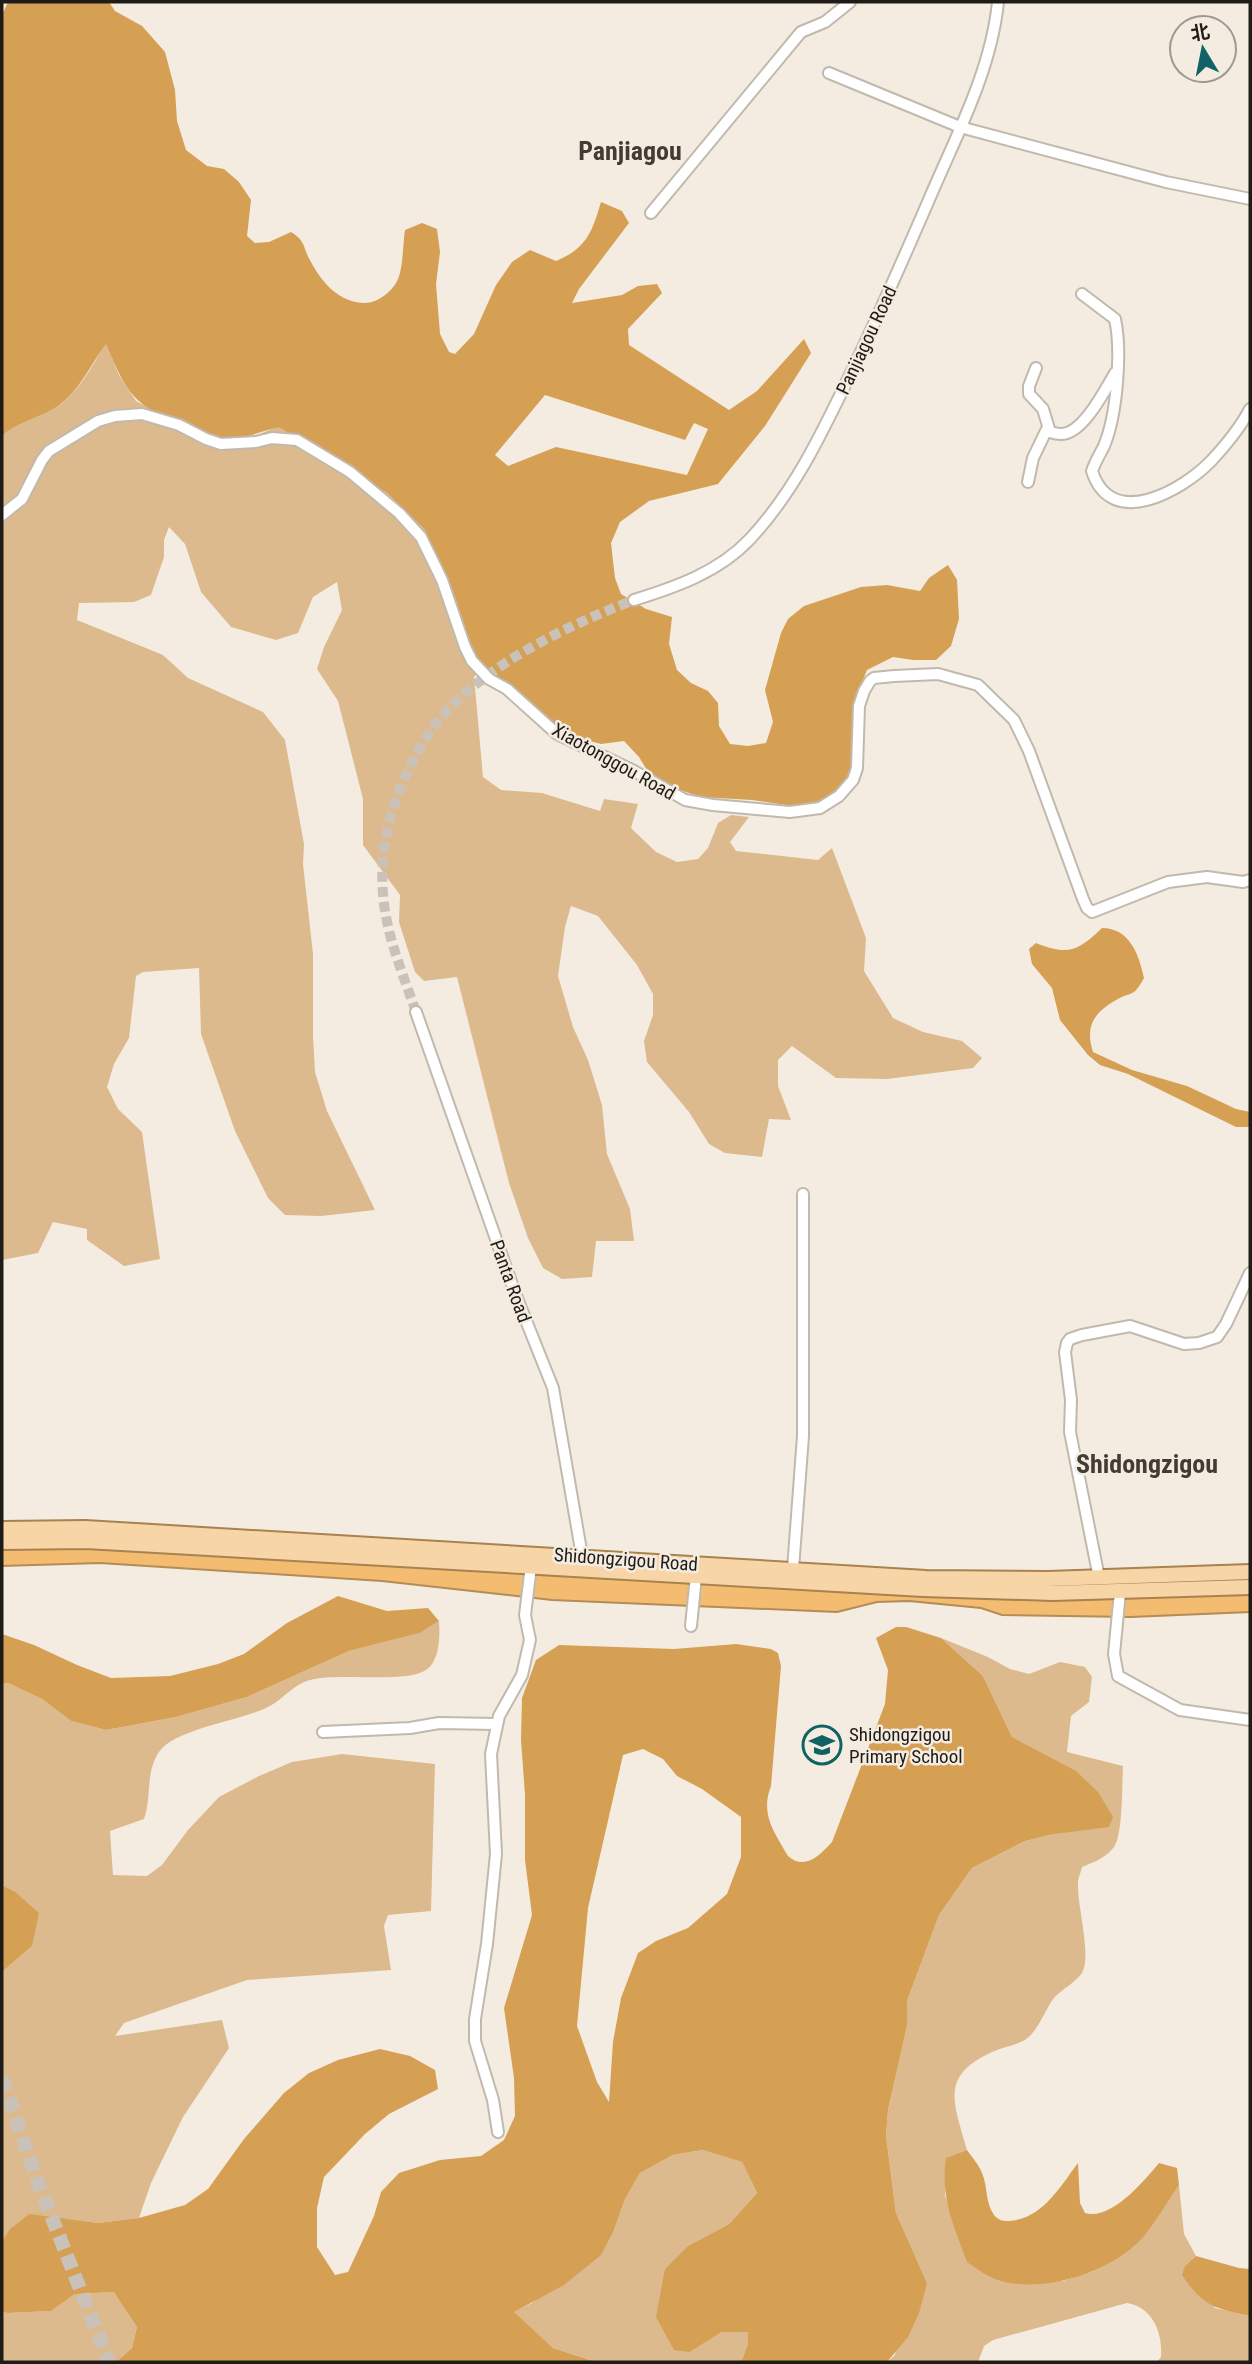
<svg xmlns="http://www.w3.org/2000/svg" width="1252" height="2364" font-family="'Roboto Condensed','Noto Sans SC',sans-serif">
	<rect width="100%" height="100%" fill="#f5ece1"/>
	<g fill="#dcba8e">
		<path d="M106,343L119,375L136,401L158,413L186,420L205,435L255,436L278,426L387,493L425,530L457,603L470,648L486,672L474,676L483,777L501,790L542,793L600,811L604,799L638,804L631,828L656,852L677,862L698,859L708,848L718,823L731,815L749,817L730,842L736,851L818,860L832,848L866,938L864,971L893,1018L923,1032L962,1041L982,1058L973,1068L887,1079L836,1078L792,1046L778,1060V1086L791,1120L769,1119L762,1157L725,1153L709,1144L689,1112L647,1062L644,1041L653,1015V994L637,965L598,916L571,906L565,927L558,976L573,1027L588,1060L602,1105L607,1154L630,1209L634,1241H596L592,1277L562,1279L543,1268L528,1238L509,1183L457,977L424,981L415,972L399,922L400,895L363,845V799L338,701L317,669L324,647L342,610L337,582L313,597L298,633L276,640L231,627L201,592L185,544L169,527L164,540V557L151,595L134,602L79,603L77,620L163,655L188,678L263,712L285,740L304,844L303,864L313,954V1036L315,1072L327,1111L375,1210L321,1216L285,1215L268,1198L235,1131L201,1034L199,968L143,972L136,976L129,1038L114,1064L107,1087L118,1109L142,1132L160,1259L124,1266L87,1240V1229L53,1222L38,1253L2,1260V436C17,422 37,419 55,408C78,394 92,366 106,343Z"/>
		<path d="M439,1621C440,1635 440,1661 426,1670C405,1684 339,1672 310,1680C292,1685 282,1701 266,1708C239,1721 175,1729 159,1752C145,1773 152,1797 144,1819L110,1831L113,1875L147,1876L162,1865L188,1830L219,1797L259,1776L292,1762L342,1754L435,1764L431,1911L388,1915L384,1926L391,1970L247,1980L124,2023L115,2036L222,2020L229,2048L183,2117L151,2183L139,2218L98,2223L64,2219L9,2230L2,2241V1972L32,1946L14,1891L2,1885V1684L8,1683L42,1699L71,1721L106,1730L176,1717L247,1697L349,1651L420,1633Z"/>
		<path d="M941,1638L988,1657L1010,1669L1029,1674L1060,1662L1085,1667L1092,1677L1089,1702L1071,1716L1067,1752L1123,1766C1122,1783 1123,1835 1114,1847C1106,1858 1094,1862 1082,1867C1081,1872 1078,1878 1078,1883C1077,1906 1092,1956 1082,1973C1075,1983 1062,1989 1054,1998C1044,2011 1038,2033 1023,2041C1013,2046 1002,2047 992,2052C939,2076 954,2103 967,2150L947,2158L945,2195L967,2262L1063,2281L1091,2272L1117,2258L1162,2209L1179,2185L1184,2234L1196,2256L1185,2266L1215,2308L1250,2316V2362H1157L1161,2357C1163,2334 1153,2307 1127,2303L993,2340L984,2346L978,2362H887L894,2356L927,2283L896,2213L886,2136L888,2110L907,2026V2001L939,1915L972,1868L1025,1841L1054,1834L1040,1753L1012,1737L983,1676Z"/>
		<polygon points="704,2150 742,2162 757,2193 729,2224 688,2246 690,2352 722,2332 748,2331 748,2344 741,2362 596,2362 553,2348 513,2312 532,2303 614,2230 625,2199 640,2173 673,2155"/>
		<polygon points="115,2292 137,2327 132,2348 116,2362 2,2362 2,2312 8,2313 51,2311 75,2294"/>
	</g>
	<g fill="#d59f54" fill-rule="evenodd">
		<path d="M8,2H109L115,11L142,26L165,52L175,90L177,121L186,150L207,166L224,169L239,182L251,200L247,236L255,243L269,242L291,232C307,242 302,247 311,262C322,283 340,303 365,303C378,303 393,291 398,279C403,268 403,243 405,230L422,223L437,229L440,252L436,284L440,334L449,352L455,354L474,334L496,285L512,262L530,250L556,261C587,248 592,232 601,202L622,211L629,223L579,289L572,303L622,295L638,286L657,284L662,293L628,329L629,345L729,410L757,391L804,339L811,353L765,426L718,484L649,501L620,522L611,543L615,578L621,594L646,609L672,617L669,644L677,670L691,683L708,691L718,703L719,726L730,744L748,746L766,743L773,722L765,690L781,633L788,619L804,606L861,587L887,585L920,591L929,578L948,565L957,580L959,619L951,646L936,660H913L893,657L867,670L860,687L852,722L853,755L850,778L828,800L800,807L752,800L701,797L659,783L650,775L639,757L624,741L601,744L579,738L551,725L486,672L470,648L457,603L425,530L387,493L279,427C255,432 228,448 205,435C197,430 191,422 182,419C174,417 164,416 156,412C127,399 118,371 106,344C90,365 79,393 55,408C37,419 17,422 2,436V15ZM545,395L685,440L694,423L708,429L687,475L556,447L508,466L495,455Z"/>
		<path d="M1102,928C1130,928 1139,955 1144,978C1141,983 1138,989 1134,992C1131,994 1127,995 1124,996C1099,1008 1083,1022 1093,1052L1132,1070L1187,1086L1236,1109L1250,1112V1127H1236L1128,1074L1100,1065L1088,1055L1060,1020L1052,988L1032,964L1029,949L1036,943C1068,956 1078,951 1102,928Z"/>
		<polygon points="338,1596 387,1611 428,1608 439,1621 420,1633 349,1651 247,1697 176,1717 106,1730 71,1721 42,1699 8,1683 2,1684 2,1634 34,1645 77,1665 111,1678 170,1676 218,1664 244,1654 287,1623"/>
		<path d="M896,1627H906L941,1638L983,1676L1012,1737L1076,1771L1098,1792L1113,1817L1109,1827L1054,1834L1025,1841L972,1868L939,1915L907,2001V2026L888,2110L886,2136L896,2213L927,2283L919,2313L908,2337L887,2362H741L748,2344V2332H722L690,2352L674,2350L656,2317L665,2269L688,2246L729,2224L757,2193L742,2162L703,2150L673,2155L640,2173L625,2199L614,2230L601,2255L564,2285L514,2312L553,2348L596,2362H116L132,2348L137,2327L114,2292L75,2294L51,2311L8,2313L2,2312V2241L9,2230L29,2214L98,2223L139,2218L185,2205L208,2189L244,2139L284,2093L309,2073L338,2060L380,2049L410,2056L435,2070L438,2089L389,2114L365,2134L324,2177L317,2208V2247L335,2275L348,2272L374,2216L381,2192L399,2173L440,2160L481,2156L504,2140L515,2116L514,2078L504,2008L532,1915L525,1860V1795L521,1740L522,1698L536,1660L559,1645L674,1649L736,1644L771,1649L778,1653L781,1666L771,1786C760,1814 774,1832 788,1856C805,1871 820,1855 832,1842L885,1704L888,1670L876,1638ZM643,1749L663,1759L677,1776L702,1789L741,1817V1857L727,1894L688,1928L656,1941L638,1953L621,1998L613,2042L609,2102L597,2082L577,2026L588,1908L623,1755Z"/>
		<polygon points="2,1885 14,1891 39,1913 32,1946 2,1972"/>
		<path d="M967,2150C972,2157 979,2165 982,2173C988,2187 985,2202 994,2215C998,2220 1002,2221 1009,2221C1042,2219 1060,2187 1078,2163L1080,2203L1085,2213C1111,2221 1144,2181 1159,2163L1177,2168L1179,2185C1168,2201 1157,2219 1145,2235C1114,2272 1041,2296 995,2279C985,2275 976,2268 967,2262C954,2226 940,2197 946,2158Z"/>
		<path d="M1196,2256L1239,2268L1250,2269V2316C1214,2308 1204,2307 1182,2275L1185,2266Z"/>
	</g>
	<polygon fill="#f3bc71" stroke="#b38c56" stroke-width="2" points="84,1547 710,1582 873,1594 1250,1590 1250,1612 1131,1617 1002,1615 981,1608 909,1601 877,1602 837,1612 552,1600 382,1581 100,1563 2,1566 2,1550"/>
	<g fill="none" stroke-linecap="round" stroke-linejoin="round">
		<path stroke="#cac2b9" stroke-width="10" stroke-dasharray="10 5" stroke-linecap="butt" d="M416,1012C403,974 386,935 383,894C380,859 387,821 400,789C412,760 428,730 450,707C500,658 569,625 634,600"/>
		<polyline stroke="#cac2b9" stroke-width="14" stroke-dasharray="14 7" stroke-linecap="butt" points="2,2078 37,2180 109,2362"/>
		<defs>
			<g id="minor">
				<polyline points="829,73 960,127 1166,182 1250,199"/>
				<polyline points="651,213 801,32 825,22 850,2"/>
				<path d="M1082,294L1115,319C1122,351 1117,415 1104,446C1100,454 1095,462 1092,471C1111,531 1182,491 1211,461C1226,445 1240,428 1250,409"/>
				<path d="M1036,368L1029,386V394L1043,409L1050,432C1053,433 1057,434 1061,434C1083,434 1105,390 1115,373"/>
				<polyline points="1028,482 1033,458 1047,429"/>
				<polyline points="2,515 22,499 42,460 49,451 98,421 115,416 142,414 179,425 206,439 221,444 256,442 272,438 297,440 350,472 399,513 421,537 442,580 465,647 472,661 489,679 507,689 557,734 634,771 685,800 713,805 790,812 820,808 839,796 853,780 857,768 859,706 864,691 870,681 874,678 894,676 938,674 978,685 1014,720 1029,751 1083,899 1087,908 1092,912 1168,882 1207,877 1243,882 1250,880"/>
				<path d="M634,600C676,587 719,572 750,539C793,493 820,437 847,381C876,322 902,262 928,202C955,138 991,72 998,2"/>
				<polyline points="416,1012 515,1293 553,1388 582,1556"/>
				<polyline points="793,1569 803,1436 803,1194"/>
				<polyline points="1099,1578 1070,1432 1071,1400 1065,1352 1067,1343 1070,1339 1082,1335 1130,1326 1184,1344 1199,1343 1217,1337 1226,1324 1250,1273"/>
				<polyline points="1120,1592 1114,1654 1118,1676 1180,1710 1250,1720"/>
				<polyline points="691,1626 696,1576"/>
				<polyline points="323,1732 410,1728 439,1723 496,1724"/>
				<polyline points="498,2132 493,2100 475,2041 475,2019 487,1944 496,1854 491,1754 499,1716 522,1675 530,1640 525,1615 531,1566"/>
			</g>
			<g id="major">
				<polyline points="2,1529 85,1528 926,1578 1048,1579 1250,1572"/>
				<polyline points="2,1542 86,1541 923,1589 1053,1593 1250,1587"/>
			</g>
		</defs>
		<use href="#minor" stroke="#c1b9ae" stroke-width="14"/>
		<use href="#major" stroke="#a8824f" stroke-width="18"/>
		<use href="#minor" stroke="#fff" stroke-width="10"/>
		<use href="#major" stroke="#f7d5a7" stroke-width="14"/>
	</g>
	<defs>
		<symbol id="school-ring" viewBox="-11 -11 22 22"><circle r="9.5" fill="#f5ece1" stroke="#116264" stroke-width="1.5"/><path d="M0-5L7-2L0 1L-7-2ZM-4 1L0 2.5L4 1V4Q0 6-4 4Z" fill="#116264"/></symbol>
	</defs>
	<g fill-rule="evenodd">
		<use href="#school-ring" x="800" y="1723" width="44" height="44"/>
	</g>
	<g text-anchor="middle" stroke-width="5" stroke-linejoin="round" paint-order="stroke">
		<g font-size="19" fill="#1f1c18" stroke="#f5ece1">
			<text transform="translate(866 340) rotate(-65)" y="7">Panjiagou Road</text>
			<text transform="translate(614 761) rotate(29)" y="7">Xiaotonggou Road</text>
			<text transform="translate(511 1281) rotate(70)" y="7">Panta Road</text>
			<text transform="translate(626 1559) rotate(4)" y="7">Shidongzigou Road</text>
		</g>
		<g font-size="19" fill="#1f1c18" stroke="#f5ece1" text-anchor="start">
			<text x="849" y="1741">Shidongzigou<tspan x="849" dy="22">Primary School</tspan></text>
		</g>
		<g font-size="26" font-weight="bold" fill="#433c33" stroke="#f5ece1">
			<text x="630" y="160">Panjiagou</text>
			<text x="1147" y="1473">Shidongzigou</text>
		</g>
	</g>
	<rect width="1252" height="2364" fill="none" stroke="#1f1c18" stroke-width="7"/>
	<g transform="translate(1203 49) rotate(350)"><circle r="33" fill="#f5ece1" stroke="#9f9991" stroke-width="2"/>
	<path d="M0-5L12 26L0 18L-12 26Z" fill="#116264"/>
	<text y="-10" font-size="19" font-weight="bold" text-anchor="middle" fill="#1f1c18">北</text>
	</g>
</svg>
